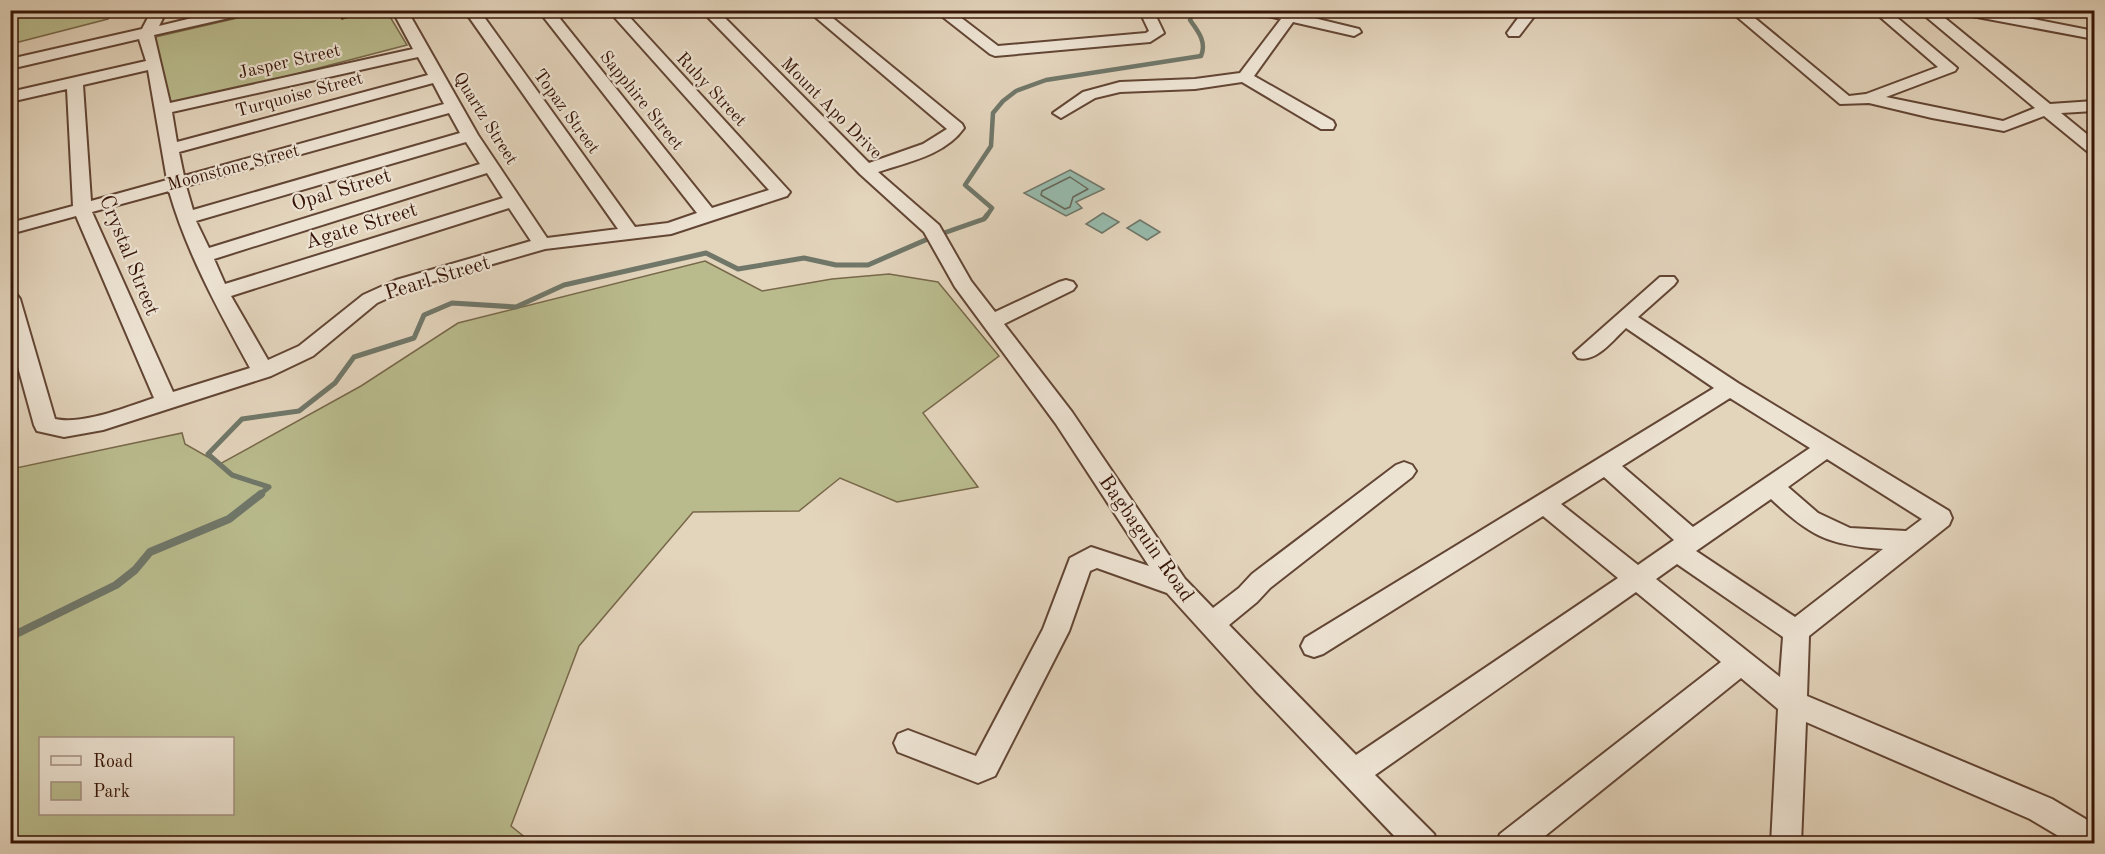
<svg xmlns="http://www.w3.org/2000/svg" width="2105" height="854" font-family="'Old Standard TT',serif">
	<rect width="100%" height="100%" fill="#e3d4bc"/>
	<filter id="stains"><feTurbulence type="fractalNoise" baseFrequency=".00333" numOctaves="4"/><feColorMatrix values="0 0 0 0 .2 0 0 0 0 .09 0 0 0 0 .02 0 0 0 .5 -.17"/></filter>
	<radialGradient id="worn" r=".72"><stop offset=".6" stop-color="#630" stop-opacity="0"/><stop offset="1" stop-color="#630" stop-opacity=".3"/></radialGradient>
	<g fill="#b9bb8d" stroke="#78684a" stroke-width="1.5" fill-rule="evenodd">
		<polygon points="386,10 407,45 169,107 155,37 268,11"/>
		<polygon points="10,11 11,10 115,11 108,19 11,44"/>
		<path d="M705,261L762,291L832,279L889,274L938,282L999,356L923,413L978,487L897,502L840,478L799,511L693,512L579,646L511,826L532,843H11V469L182,433L185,444L220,464L361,386L458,323ZM232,738V814H40V738Z"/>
	</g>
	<g fill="#96b9ab" stroke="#707769" stroke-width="1.5">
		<polygon points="1070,170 1104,189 1076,202 1082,208 1066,216 1024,193"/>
		<polygon points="1103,213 1119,222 1102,233 1086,224"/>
		<polygon points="1140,220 1160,232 1147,240 1127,228"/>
	</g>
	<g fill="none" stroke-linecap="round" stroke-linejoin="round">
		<polygon stroke="#666758" stroke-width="1.5" points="1070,177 1088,189 1073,197 1070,207 1065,209 1041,195 1042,191"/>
		<path stroke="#707769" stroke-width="4.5" d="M986,217L992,208L965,185L991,146L993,113L1003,101L1016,91L1046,80L1201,56C1207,42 1198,31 1190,20L1194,10"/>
		<g stroke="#707769" stroke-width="5">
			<polyline points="941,234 984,219 987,215"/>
			<polyline points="259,495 269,487 232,475 208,454 242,419 299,411 335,383 354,357 414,338 424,315 452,303 516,307 564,285 706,253 738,269 804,258 836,265 868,265 930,238"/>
		</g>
		<polyline stroke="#707769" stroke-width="8" points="10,637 116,585 135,570 150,552 229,519 261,494"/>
		<defs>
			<g id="minor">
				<path d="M152,10H167L159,26L225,10H253L251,13L154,35L170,103L413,49L392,10H407L478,135L547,238L618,229L464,10H479L635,227L668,223L697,213L538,10H553L712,208L769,190L608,10H623L790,192L787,196L671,234L545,249L410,288L377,303L313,356L271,376L103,430L64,437L37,431L34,425L10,338V293L17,295L20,299L55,419C84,425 126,407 154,398L76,216L10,234V223L73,206L67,89L10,102V92L146,61L139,39L10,69V59L142,29ZM418,57L428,75L177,142L172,112ZM148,70L167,180L91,201L83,85ZM433,83L444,104L184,176L179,152ZM449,113L460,133L193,210L186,186ZM466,142L480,164L209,248L196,221ZM487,173L503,198L225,284L214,259ZM169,191C187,254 219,311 250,368L173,392L92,212ZM509,208L531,241L396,280L363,295L299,346L268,360L231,296Z"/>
				<path d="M701,10H717L869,163L923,144L947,129L807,10H823L962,124L964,128C945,155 908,162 878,172L939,225L971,281L995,312L1059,282L1066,280L1073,282L1076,286L1073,290L1004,324L1072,412L1185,579L1213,608L1239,588L1252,574L1396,465L1404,462L1412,465L1416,471L1412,477L1270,588L1257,602L1229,625L1356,755L1618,578L1543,516L1323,654L1314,657L1305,654L1301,646L1305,638L1714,388L1626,328C1613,340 1596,363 1578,358L1574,353L1660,277H1674L1677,281L1674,285L1638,317L1738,383L1949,511L1952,518L1949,525L1809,636L1807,696L2052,799L2094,824V844H2072L2030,819L1806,722L1801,844H1771L1778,709L1741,678L1535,844H1496L1500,834L1721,662L1636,592L1375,775L1434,834L1438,844H1402L1255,690L1167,593L1097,568L1090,571L1069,631L995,776L978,783L898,752L894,743L898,734L908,730L976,756L1043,629L1070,558L1091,547L1149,566L1056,424L955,287L924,232L860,174ZM1730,398L1810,448L1693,527L1622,466ZM1827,459L1922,519L1906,531L1850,528L1818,513L1788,487ZM1604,477L1674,540L1638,565L1561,504ZM1771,499C1810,536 1828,545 1883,549L1795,617L1696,551ZM1677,564L1783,637L1780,677L1656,579Z"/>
				<polygon points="934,10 951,10 998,46 1146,33 1149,31 1139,10 1153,10 1164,33 1150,42 995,56 990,54"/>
				<polygon points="1253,10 1281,10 1359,29 1361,32 1354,36 1293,22 1254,76 1333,121 1335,125 1333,129 1321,129 1242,82 1195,89 1120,92 1095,98 1061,118 1053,113 1083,92 1120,82 1195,79 1240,73 1281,19 1255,13"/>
				<polygon points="1524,10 1539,10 1519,36 1509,36 1507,33"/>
				<polygon points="1729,10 1745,10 1849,96 1866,94 1938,67 1872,10 1888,10 1957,68 1955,71 1886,97 2003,121 2035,108 1918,10 1935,10 2050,104 2094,101 2094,111 2061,113 2094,140 2094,153 2088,152 2044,116 2004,131 1932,118 1869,103 1840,104"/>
				<polygon points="1954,10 1987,10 2094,31 2094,39 1961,14"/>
			</g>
		</defs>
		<use href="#minor" stroke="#624534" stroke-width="4"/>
		<use href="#minor" fill="#ede3d3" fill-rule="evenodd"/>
	</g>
	<polygon fill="#92605a" stroke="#371506" stroke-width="1.5" points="337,10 376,10 342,19"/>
	<g text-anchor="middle" stroke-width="4.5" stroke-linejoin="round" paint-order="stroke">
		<g font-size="18" fill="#371506" stroke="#ede3d3">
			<text transform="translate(289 61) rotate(-13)" y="6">Jasper Street</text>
			<text transform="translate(712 89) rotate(47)" y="6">Ruby Street</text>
			<text transform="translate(299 94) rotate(-15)" y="6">Turquoise Street</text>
			<text transform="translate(642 100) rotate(51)" y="6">Sapphire Street</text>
			<text transform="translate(832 108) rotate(45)" y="6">Mount Apo Drive</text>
			<text transform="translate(567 111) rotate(54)" y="6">Topaz Street</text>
			<text transform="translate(486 118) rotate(58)" y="6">Quartz Street</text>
			<text transform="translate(233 167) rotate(-15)" y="6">Moonstone Street</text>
		</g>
		<g font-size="21" fill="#371506" stroke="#ede3d3">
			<text transform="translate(341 189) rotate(-17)" y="7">Opal Street</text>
			<text transform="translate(361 225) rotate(-17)" y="7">Agate Street</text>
			<text transform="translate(130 255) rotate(68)" y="7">Crystal Street</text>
			<text transform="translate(437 277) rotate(-17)" y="7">Pearl Street</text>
			<text transform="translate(1147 538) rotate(55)" y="7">Bagbaguin Road</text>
		</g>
	</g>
	<rect width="2105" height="854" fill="none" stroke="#e3d4bc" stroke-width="36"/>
	<rect x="12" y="12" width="2081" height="830" fill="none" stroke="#371506" stroke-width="3"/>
	<rect x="18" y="18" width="2069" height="818" fill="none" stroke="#371506" stroke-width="1.5"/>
	<rect x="39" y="737" width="195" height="78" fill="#ede3d3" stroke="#a49181" stroke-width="1.5"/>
	<rect x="51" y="756" width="30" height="9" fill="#ede3d3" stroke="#a49181" stroke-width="1.5"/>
	<text x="93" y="767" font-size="18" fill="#371506">Road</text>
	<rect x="51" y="782" width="30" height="18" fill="#b9bb8d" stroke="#a49181" stroke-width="1.5"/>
	<text x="93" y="797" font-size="18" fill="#371506">Park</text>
	<rect width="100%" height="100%" filter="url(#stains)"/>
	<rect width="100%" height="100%" fill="url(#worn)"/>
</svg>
